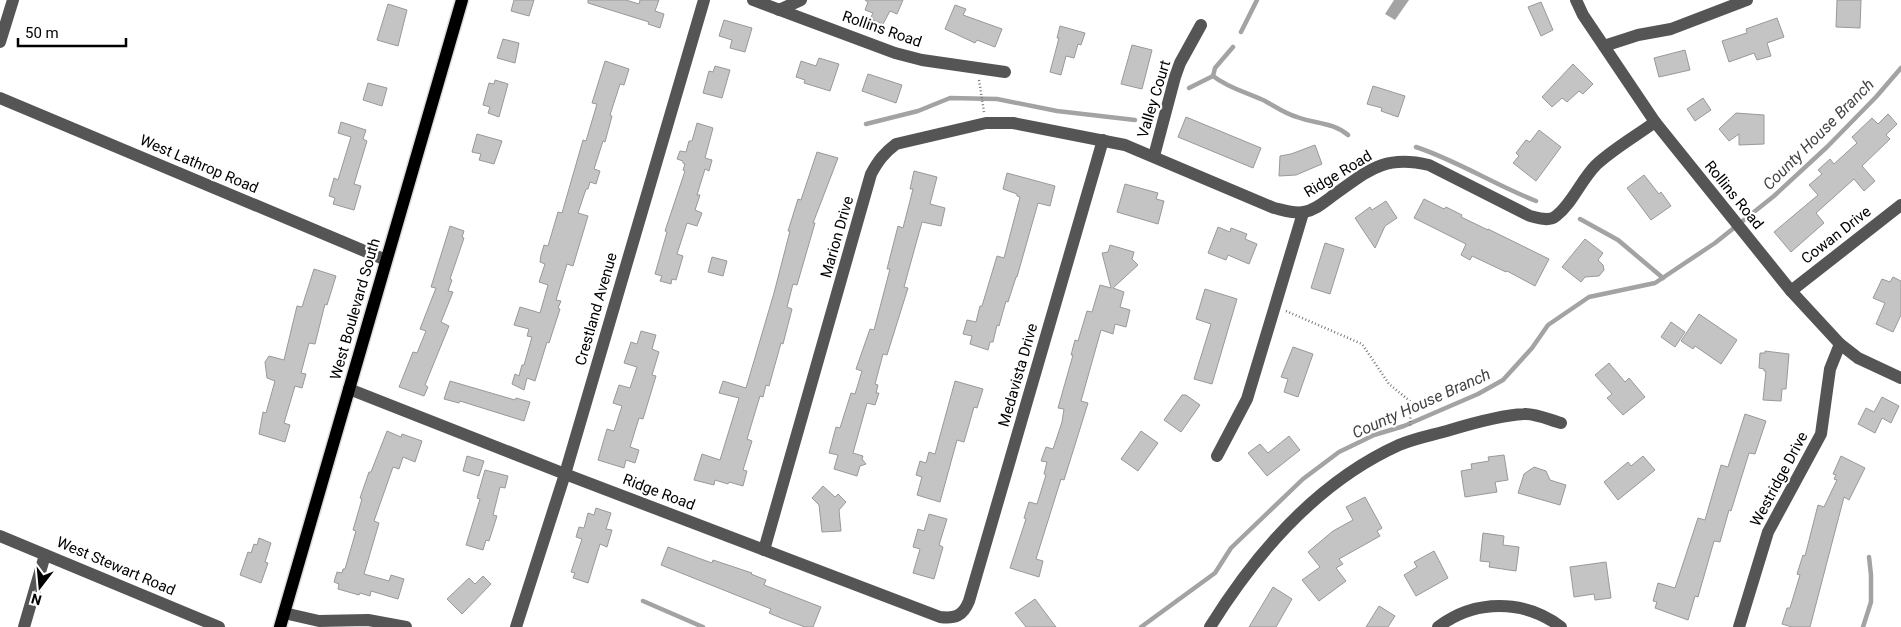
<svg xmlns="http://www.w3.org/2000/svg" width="1901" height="627" font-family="Roboto,sans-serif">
	<rect width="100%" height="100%" fill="#fff"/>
	<polygon fill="#a3a3a3" points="1394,0 1409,0 1395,20 1385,14"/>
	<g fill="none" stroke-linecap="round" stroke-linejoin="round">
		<g stroke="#a3a3a3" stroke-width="4.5">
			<polyline points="1241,32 1257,0"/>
			<path d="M1233,47L1215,68L1213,76C1228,88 1248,93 1265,101C1276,107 1286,114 1297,117C1315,124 1333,122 1348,135"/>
			<polyline points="1189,88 1213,76"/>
			<polyline points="866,124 918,111 950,98 997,99 1057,111 1135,120"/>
			<path d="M1416,147C1458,161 1495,185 1536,201"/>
			<polyline points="1580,219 1618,240 1663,278"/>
			<polyline points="643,601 703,627"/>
			<polyline points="1141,627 1215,573 1231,548 1303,479 1339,452 1374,435 1404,426 1478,394 1503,380 1532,348 1548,325 1589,297 1655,283 1715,243 1774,196 1827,147 1876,97 1901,68"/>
			<polyline points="1863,627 1871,602 1871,575 1869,557"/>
		</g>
	</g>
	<g fill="#c4c4c4" stroke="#999">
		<polygon points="514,0 534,0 529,16 511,11"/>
		<polygon points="588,0 626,0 639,4 640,0 659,0 655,11 664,14 660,28 648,24 649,22 588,3"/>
		<polygon points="865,0 903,0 897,14 890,11 883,24 870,19 873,13 865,10 868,2"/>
		<polygon points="1837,0 1861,0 1860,28 1836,27"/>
		<polygon points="1541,2 1553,30 1541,36 1528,7"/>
		<polygon points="388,4 407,10 398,46 377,40"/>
		<polygon points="955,5 966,9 963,15 1002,29 995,47 977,40 975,43 945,29"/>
		<polygon points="1777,18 1784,37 1767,43 1771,56 1757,60 1754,53 1729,62 1722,41 1747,33 1746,29"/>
		<polygon points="724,20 752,28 745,52 730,48 732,40 719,36"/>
		<polygon points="1060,26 1085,33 1081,45 1078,44 1074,58 1066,56 1061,75 1050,72 1059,38 1057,38"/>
		<polygon points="503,39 519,43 515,63 497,58"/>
		<polygon points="1132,45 1152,50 1142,89 1121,84"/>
		<polygon points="1685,50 1690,70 1659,77 1654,58"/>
		<polygon points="819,58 839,64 830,91 804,83 805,80 796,77 801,61 816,66"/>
		<polygon points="605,61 629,69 624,85 620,84 610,115 612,116 605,142 603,141 594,169 600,171 596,184 590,182 588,189 586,189 578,213 588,216 573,266 567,264 556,300 561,301 558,308 560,309 549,343 547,342 535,381 527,378 524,390 512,384 515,374 519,376 522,365 524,365 532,337 527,336 529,329 514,325 520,307 540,313 548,285 539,282 545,264 540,262 541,255 544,245 548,246 558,212 562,213 583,140 586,141 597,104 592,103"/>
		<polygon points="1573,64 1593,84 1583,94 1579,91 1567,102 1562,98 1552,107 1542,97"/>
		<polygon points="715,66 730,70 722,98 703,93 709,71 713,72"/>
		<polygon points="868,74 902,85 896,103 862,91"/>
		<polygon points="495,80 508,84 499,117 488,113 490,107 483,105 489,83 494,84"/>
		<polygon points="368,83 387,88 382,106 363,100"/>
		<polygon points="1373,86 1405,96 1398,117 1381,111 1382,108 1367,104"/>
		<polygon points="1703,98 1711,110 1695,121 1687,109"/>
		<polygon points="1736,113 1764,115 1764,144 1739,145 1739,134 1729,141 1719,129"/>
		<polygon points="1888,114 1897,124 1886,135 1890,139 1862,166 1875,181 1864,191 1854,179 1816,213 1824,223 1791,252 1774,232 1818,195 1809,185 1822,174 1818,170 1830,159 1834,164 1857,143 1852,137 1872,118 1878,124"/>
		<polygon points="1186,117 1261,148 1253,168 1178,137"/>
		<polygon points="341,122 366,130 363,139 367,141 354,184 361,186 354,210 333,204 335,198 329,196 334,178 338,180 351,137 338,133"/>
		<polygon points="697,123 713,128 705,158 712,160 709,171 705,169 697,195 700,195 695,210 702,213 697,226 687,223 677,254 683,256 676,280 672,279 671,284 660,281 662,276 655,274 667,232 665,231 685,171 683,170 685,164 683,163 683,161 677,159 680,151 686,152 689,141 692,141"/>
		<polygon points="1539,130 1561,147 1536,181 1513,163 1519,156 1516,153 1526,140 1530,142"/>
		<polygon points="477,134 502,141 494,164 479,160 481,154 472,152"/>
		<polygon points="1315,145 1322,164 1296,175 1279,176 1280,156 1291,154"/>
		<polygon points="817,152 838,158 813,223 815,223 797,285 793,284 787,307 792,309 783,344 781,343 769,386 766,385 763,397 760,396 747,439 752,441 743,470 747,471 743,486 729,482 728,484 715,480 714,485 694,480 702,454 720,460 739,398 719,393 723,381 746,388 774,293 790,231 788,231 798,199 801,200"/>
		<polygon points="914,171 937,177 930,204 945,208 941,226 922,222 904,287 908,288 887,355 883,354 875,384 878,385 876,393 879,393 875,405 867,403 853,453 863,456 862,459 866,464 860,466 857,476 834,469 838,455 829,453 836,427 840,428 851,393 855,394 862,371 856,369 870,329 874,330 890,269 887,269 898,226 903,228 913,189 910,189"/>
		<polygon points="1007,173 1055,186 1050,206 1038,203 1017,277 1016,277 1008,302 1006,301 999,326 997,325 993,342 990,342 988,350 970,344 972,336 963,334 967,320 976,322 980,306 982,306 997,256 1004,258 1020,197 1017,196 1017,194 1003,189"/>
		<polygon points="1644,175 1659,194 1661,192 1671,206 1651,220 1627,188"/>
		<polygon points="1125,184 1158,193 1156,199 1164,201 1158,224 1117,212"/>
		<polygon points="1424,199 1444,209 1446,207 1462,215 1461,217 1488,230 1488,229 1549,259 1535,286 1507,271 1506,272 1472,256 1470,260 1461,255 1466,244 1414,218"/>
		<polygon points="1386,201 1397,218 1385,226 1375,248 1355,218 1370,207 1372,210"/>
		<polygon points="450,226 464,231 462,237 464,238 450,279 452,280 448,291 453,292 441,322 449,326 425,385 428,387 424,396 399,387 413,352 417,353 426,331 420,329 436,288 431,287"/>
		<polygon points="1218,227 1230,232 1231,228 1247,234 1245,239 1257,244 1249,264 1228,255 1226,260 1208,253"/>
		<polygon points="1585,239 1603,253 1598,260 1603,265 1604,270 1599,276 1585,277 1581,282 1562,267"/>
		<polygon points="1325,243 1344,249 1330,294 1311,288"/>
		<polygon points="1110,245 1134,252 1132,259 1138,265 1113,288 1124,292 1120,307 1130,310 1126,327 1115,324 1113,334 1101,330 1081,401 1088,403 1064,480 1061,479 1036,559 1043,561 1039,577 1010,568 1026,519 1024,518 1029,502 1037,504 1046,475 1044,474 1047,462 1041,461 1046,447 1053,449 1062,422 1064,409 1058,408 1073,355 1071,355 1075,340 1078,341 1087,311 1092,312 1100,285 1111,288 1102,253 1108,252"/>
		<polygon points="712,257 727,261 723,276 708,272"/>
		<polygon points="314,269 336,276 327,305 325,304 315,344 309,343 301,373 306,374 302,388 295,386 284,423 290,425 285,442 259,434 263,412 266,413 275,381 267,378 265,362 269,356 284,360 297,306 302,307"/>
		<polygon points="1893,277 1901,281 1901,315 1893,332 1876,324 1885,303 1873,298 1882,279 1890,282"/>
		<polygon points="1205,289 1237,299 1212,384 1194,379 1211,324 1196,319"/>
		<polygon points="1699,314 1737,340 1721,364 1695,346 1693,349 1681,341"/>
		<polygon points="1671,322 1685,332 1675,347 1661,337"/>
		<polygon points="641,331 656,335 652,349 659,352 652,375 656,376 643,419 639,418 630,447 639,450 635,463 626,460 624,468 598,460 607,429 614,431 622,406 613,403 619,385 630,388 637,367 624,363 631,342 637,344"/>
		<polygon points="1293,347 1313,354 1298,397 1284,392 1288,379 1281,377"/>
		<polygon points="1765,351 1789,354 1786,389 1782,389 1781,401 1763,400 1766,371 1764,371 1764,369 1759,368 1760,353 1765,353"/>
		<polygon points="1609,363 1625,382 1629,378 1645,397 1623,415 1607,398 1612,394 1595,375"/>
		<polygon points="450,381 515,400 516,398 530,402 524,421 460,401 459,403 444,399"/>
		<polygon points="955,381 983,389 977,408 974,407 964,442 957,440 940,502 917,495 922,477 916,475 920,461 926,463 929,452 935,454"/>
		<polygon points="1182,395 1186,395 1200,405 1181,432 1164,420"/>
		<polygon points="1882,397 1899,406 1891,423 1882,418 1875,433 1858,424 1866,408 1874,412"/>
		<polygon points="1745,414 1766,421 1755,454 1749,453 1731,511 1729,510 1720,542 1714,541 1698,597 1695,596 1688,620 1655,608 1657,602 1653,601 1658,583 1675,588 1698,518 1705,520 1721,465 1728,467"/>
		<polygon points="387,431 401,437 402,434 422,441 415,462 403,457 399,469 393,467 374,521 379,523 364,574 389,581 391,575 404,579 398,599 371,591 370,596 360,593 359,595 338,589 339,584 334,582 337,572 342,573 343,569 345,569 356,531 353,530 362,499 360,498 369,472 371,472"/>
		<polygon points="1141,431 1158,443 1138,471 1121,459"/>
		<polygon points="1289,436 1300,450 1267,476 1248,453 1260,444 1268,453"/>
		<polygon points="1504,455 1508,480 1495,482 1497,492 1465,497 1461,471 1472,469 1471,464 1489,461 1488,457"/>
		<polygon points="467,456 484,461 479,476 463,471"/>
		<polygon points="1643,456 1655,470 1618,500 1604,482 1628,462 1631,466"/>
		<polygon points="1841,456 1865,468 1849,500 1844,497 1810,627 1792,627 1782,624 1787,608 1790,608 1800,575 1797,574 1803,555 1805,556 1818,505 1824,507 1837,480 1834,479 1836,475 1833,474"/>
		<polygon points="1534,467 1546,471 1550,480 1566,485 1560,505 1518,493 1524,474"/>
		<polygon points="485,470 508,476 505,488 500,487 493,515 497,516 489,541 486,540 483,550 466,545 480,499 477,498"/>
		<polygon points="823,486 835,497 838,494 846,502 839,510 841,531 822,532 819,505 812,498"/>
		<polygon points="1365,497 1382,528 1377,531 1380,536 1339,559 1343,564 1336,568 1346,581 1319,601 1302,580 1320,567 1308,552 1333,531 1353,520 1346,507"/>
		<polygon points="596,508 611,513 606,529 612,530 607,547 600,544 588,583 573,578 575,573 571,572 582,539 576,537 579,527 584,528 588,513 594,515"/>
		<polygon points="929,514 947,519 939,545 943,547 934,579 913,573 920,549 913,547 918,529 924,531"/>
		<polygon points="1483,533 1504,536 1503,545 1519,547 1516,571 1489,567 1490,562 1480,561"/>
		<polygon points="259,538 271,543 265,562 268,563 261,583 240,575 248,552 251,553 254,544 257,545"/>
		<polygon points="668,547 712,563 713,560 752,573 751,574 766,580 764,585 821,607 813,627 805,627 781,618 769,613 771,609 661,565"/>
		<polygon points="1434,551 1448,578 1416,596 1404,575 1417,567 1414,562"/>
		<polygon points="1606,562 1611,598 1595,600 1594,594 1574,597 1570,567"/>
		<polygon points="483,576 491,584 462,614 447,599 469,578 475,584"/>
		<polygon points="1273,587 1292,599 1276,627 1249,627"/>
		<polygon points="1035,599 1056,627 1026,627 1015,613"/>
		<polygon points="1379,606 1395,616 1388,627 1366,627"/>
	</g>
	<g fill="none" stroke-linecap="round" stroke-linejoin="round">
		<defs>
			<polyline id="major" points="280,627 462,0"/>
		</defs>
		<use href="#major" stroke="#dbdbdb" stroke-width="15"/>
		<g stroke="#777" stroke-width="2.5" stroke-dasharray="1 2.5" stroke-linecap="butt">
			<polyline points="979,80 984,112"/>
			<polyline points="1286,311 1362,344 1389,384 1411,402 1410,427"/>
		</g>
		<g stroke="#555" stroke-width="12">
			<polyline points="753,0 895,53 922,60 1005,72"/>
			<polyline points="1576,0 1583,15 1655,122 1791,291 1840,344 1858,358 1901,378"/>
			<polyline points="779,10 801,0"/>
			<polyline points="0,42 13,0"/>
			<polyline points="1604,46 1638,35 1671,29 1747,0"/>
			<polyline points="0,98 386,260"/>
			<polyline points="1154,156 1175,77 1180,63 1201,25"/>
			<polyline points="1791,291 1901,205"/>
			<path d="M349,389L565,474L940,617C955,619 963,616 969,601L1103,140"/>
			<polyline points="1217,456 1247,399 1303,213"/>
			<polyline points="0,536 219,627"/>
			<path d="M764,550L871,174C878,161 884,153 896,144L986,123H1013L1125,145L1274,208C1283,210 1294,214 1304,212C1315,210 1323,203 1331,197C1367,172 1382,154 1429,165L1530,216C1538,218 1549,222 1556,216C1572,204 1581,180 1596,165C1613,149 1636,136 1655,122"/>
			<polyline points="284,613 319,621 368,620 406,627"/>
			<polyline points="24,627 45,555"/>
			<polyline points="516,627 565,474 704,0"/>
			<path d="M1210,627C1256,553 1317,482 1399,445C1415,438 1433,435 1450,430C1470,424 1503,415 1524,414C1535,413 1550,420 1561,423"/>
			<path d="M1438,627C1475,599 1524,599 1561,627"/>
			<polyline points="1739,627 1768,532 1821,434 1830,369 1840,344"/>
		</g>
		<use href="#major" stroke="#000" stroke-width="12"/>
	</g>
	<g text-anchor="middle" stroke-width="4.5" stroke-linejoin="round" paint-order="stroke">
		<g font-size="15" fill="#000" stroke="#fff">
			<text transform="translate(882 29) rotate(19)" y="5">Rollins Road</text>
			<text transform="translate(1154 99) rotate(-73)" y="5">Valley Court</text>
			<text transform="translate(199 164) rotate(23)" y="5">West Lathrop Road</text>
			<text transform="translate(1338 174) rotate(-31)" y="5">Ridge Road</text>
			<text transform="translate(1734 195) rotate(51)" y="5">Rollins Road</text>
			<text transform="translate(1836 235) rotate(-38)" y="5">Cowan Drive</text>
			<text transform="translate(837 237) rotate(-74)" y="5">Marion Drive</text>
			<text transform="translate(355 309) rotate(-74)" y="5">West Boulevard South</text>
			<text transform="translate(596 309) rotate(-74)" y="5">Crestland Avenue</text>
			<text transform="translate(1018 375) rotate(-74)" y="5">Medavista Drive</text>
			<text transform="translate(1779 479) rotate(-62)" y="5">Westridge Drive</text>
			<text transform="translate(659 492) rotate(21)" y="5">Ridge Road</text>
			<text transform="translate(116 566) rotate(23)" y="5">West Stewart Road</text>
		</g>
		<g font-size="16" font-style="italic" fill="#444" stroke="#fff">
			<text transform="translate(1818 134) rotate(-45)" y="6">County House Branch</text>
			<text transform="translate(1421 403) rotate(-24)" y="6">County House Branch</text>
		</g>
	</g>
	<g transform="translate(40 587) rotate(196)" stroke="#ffffff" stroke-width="4" paint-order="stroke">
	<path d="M0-4L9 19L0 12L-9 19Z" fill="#000000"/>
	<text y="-8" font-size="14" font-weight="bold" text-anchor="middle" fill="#000000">N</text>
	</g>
	<path d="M18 38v8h108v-8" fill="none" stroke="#000000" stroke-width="2.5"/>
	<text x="25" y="38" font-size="15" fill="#000000" stroke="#ffffff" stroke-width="4" paint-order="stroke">50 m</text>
</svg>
